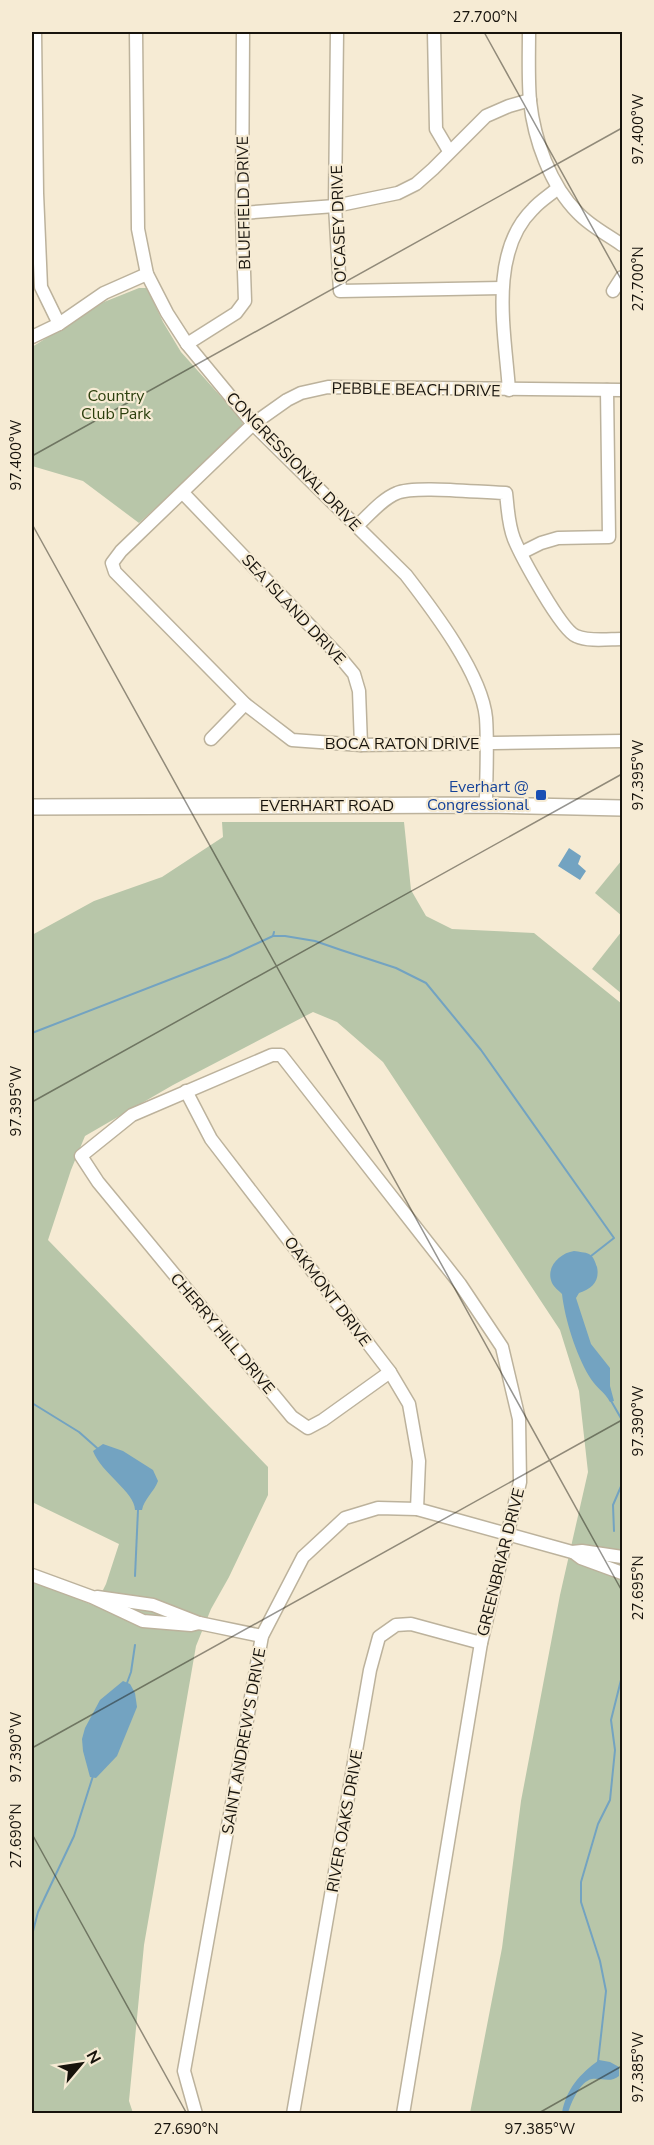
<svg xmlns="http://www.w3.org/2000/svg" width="654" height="2145" font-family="'Nunito Sans',sans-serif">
	<rect width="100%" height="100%" fill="#f6ebd4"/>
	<g fill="#b8c6a9">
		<polygon points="139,288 147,288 163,322 181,352 240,418 243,424 184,482 139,523 83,481 32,466 32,347 104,302"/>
		<polygon points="222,822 404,822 411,890 426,916 452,929 534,933 622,1004 622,2113 470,2113 502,1948 521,1801 560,1595 588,1472 579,1391 560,1330 383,1062 337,1022 313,1012 173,1085 85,1136 71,1170 48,1240 268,1467 268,1495 229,1577 211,1609 196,1646 144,1945 129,2101 133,2113 32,2113 32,1580 95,1606 106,1584 119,1544 32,1502 32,935 94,901 162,877 223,837"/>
		<polygon points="622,860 622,916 595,893"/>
		<polygon points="622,931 622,994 592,969"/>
	</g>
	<g fill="#73a3c1">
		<polygon points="569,848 581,856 578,864 586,871 580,880 558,866"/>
		<path d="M574,1251C579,1252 585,1252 589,1254C594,1257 595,1262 597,1267C600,1281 592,1289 579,1293L576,1298L591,1344L610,1368V1386L614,1401L610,1402C605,1392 595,1387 589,1376C576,1354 565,1320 562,1294C559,1291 554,1287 552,1283C545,1267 560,1253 574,1251Z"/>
		<path d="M103,1444L123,1451L153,1470L158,1481C154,1492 144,1499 142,1510H135C135,1492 101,1473 93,1451Z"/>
		<polygon points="123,1681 130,1684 135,1693 137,1707 117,1756 96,1778 90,1777 83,1751 82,1739 85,1728 100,1700"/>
		<path d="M599,2060L610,2062L619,2067V2076C611,2083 602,2078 592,2079C580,2081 571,2103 568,2113H562C566,2089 580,2074 599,2060Z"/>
	</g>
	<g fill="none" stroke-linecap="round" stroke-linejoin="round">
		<g stroke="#73a3c1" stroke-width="2">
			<polyline points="274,932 273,936 285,936 315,941 341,950 396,968 426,983 481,1050 614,1238 591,1256"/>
			<polyline points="32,1033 228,957 273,936"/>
			<polyline points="610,1399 622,1420"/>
			<polyline points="32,1403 79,1432 97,1448"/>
			<polyline points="614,1531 613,1505 622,1484"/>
			<polyline points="135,1576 138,1510"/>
			<polyline points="127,1683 131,1672 135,1645"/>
			<polyline points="32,1935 38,1912 74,1836 93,1776"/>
			<polyline points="598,2062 606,1991 600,1961 581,1902 581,1882 598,1824 610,1800 615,1750 611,1720 622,1676"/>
		</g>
		<defs>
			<g id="minor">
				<polyline points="35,32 37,193 41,287 59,324"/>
				<path d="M136,32L138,229L147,274L167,313L187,344L253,424L406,575C433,610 482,674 486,718C488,746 486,776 486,805"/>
				<polyline points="337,32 335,206 340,291 502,288"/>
				<polyline points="434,32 436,129 449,151"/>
				<path d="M529,32C529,54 528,78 530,101C534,139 550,185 578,213C590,226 608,235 622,245"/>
				<polyline points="242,213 335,206 398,193 416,184 433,169 486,116 509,106 530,100"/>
				<polyline points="613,291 622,277"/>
				<polyline points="32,337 59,324 104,293 147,274"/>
				<polyline points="187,344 236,313 245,301 242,213 243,32"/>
				<path d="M509,390C505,333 488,253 533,209C540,201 550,195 558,188"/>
				<polyline points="622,390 328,387 301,393 287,400 253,424 121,551 112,563 115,572 245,704 292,740 361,745 622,741"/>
				<polyline points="183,493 339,656 354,674 359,691 361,745"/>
				<path d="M357,526C369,515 382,499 397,493C415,485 483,493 506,493C508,509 508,524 514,539C521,556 561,630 576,636C589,642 609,639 622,639"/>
				<polyline points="521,553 541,543 558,538 609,537 607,390"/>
				<polyline points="211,739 245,704"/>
				<polyline points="186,1091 211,1139 390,1372 409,1404 419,1461 417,1509"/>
				<polyline points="390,1372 323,1420 308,1428 292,1417 98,1182 81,1156 132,1115 272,1055 281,1055 460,1284 502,1347 519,1419 520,1482 481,1643 403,2114"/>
				<polyline points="573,1552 581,1558 622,1573"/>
				<polyline points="32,1575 92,1597 143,1621 191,1625 199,1623"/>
				<polyline points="97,1597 153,1605 199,1623 262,1636"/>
				<polyline points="196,2114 184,2071 262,1636 303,1557 345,1518 378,1508 417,1509 572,1552 582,1551 622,1557"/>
				<polyline points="293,2114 370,1670 379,1637 396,1625 411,1624 481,1643"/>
			</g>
			<polyline id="major" points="32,807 486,805 622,808"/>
		</defs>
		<use href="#minor" stroke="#bcb29c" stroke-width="15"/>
		<use href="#major" stroke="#bcb29c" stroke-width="18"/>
		<use href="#minor" stroke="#fff" stroke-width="12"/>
		<use href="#major" stroke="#fff" stroke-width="15"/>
	</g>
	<path fill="none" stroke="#17130c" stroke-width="1.5" stroke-opacity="0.45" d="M484,32L622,281M32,456L622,128M32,524L622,1591M32,1102L622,774M32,1748L622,1420M32,1834L187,2114M537,2114L622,2066"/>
	<rect fill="#1a4fb4" stroke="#f6ebd4" stroke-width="2" x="535" y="789" width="12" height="12" rx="3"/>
	<g text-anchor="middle" stroke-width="4.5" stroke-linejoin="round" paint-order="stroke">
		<g font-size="16" fill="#17130c" stroke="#f6ebd4">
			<text transform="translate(243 203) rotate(-91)" y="6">BLUEFIELD DRIVE</text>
			<text transform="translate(338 224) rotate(-92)" y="6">O'CASEY DRIVE</text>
			<text transform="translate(416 389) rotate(1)" y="6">PEBBLE BEACH DRIVE</text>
			<text transform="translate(294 461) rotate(46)" y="6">CONGRESSIONAL DRIVE</text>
			<text transform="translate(294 609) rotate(47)" y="6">SEA ISLAND DRIVE</text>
			<text x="402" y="749">BOCA RATON DRIVE</text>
			<text x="327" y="811">EVERHART ROAD</text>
			<text transform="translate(328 1291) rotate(53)" y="6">OAKMONT DRIVE</text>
			<text transform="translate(223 1333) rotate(50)" y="6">CHERRY HILL DRIVE</text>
			<text transform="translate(500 1562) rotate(-76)" y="6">GREENBRIAR DRIVE</text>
			<text transform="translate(243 1741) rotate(-80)" y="6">SAINT ANDREW'S DRIVE</text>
			<text transform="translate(344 1821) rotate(-80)" y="6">RIVER OAKS DRIVE</text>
		</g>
		<g font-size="16" fill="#2d400e" stroke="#f6ebd4">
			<text x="116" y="401">Country<tspan x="116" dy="18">Club Park</tspan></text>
		</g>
		<g font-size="16" fill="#164399" stroke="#f6ebd4" text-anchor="end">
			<text x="529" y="792">Everhart @<tspan x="529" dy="18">Congressional</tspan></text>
		</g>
	</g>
	<rect width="654" height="2145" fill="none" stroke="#f6ebd4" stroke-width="66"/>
	<g transform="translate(81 2064) rotate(61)" stroke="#f6ebd4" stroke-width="4.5" paint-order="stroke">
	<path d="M0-4.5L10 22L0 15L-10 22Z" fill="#17130c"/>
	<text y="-9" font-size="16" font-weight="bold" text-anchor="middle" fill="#17130c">N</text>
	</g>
	<rect x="33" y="33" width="588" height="2079" fill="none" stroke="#17130c" stroke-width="2"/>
	<g font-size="15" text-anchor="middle" fill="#17130c">
		<text x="485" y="22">27.700°N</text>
		<text transform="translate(638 129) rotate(-90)" y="5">97.400°W</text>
		<text transform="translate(638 279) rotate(-90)" y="5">27.700°N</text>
		<text transform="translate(16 455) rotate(-90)" y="5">97.400°W</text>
		<text transform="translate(638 775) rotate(-90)" y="5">97.395°W</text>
		<text transform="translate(16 1101) rotate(-90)" y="5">97.395°W</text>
		<text transform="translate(638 1421) rotate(-90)" y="5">97.390°W</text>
		<text transform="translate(638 1588) rotate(-90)" y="5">27.695°N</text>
		<text transform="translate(16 1747) rotate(-90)" y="5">97.390°W</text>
		<text transform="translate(16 1836) rotate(-90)" y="5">27.690°N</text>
		<text transform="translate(638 2067) rotate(-90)" y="5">97.385°W</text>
		<text x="186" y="2134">27.690°N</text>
		<text x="540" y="2134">97.385°W</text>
	</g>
</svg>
